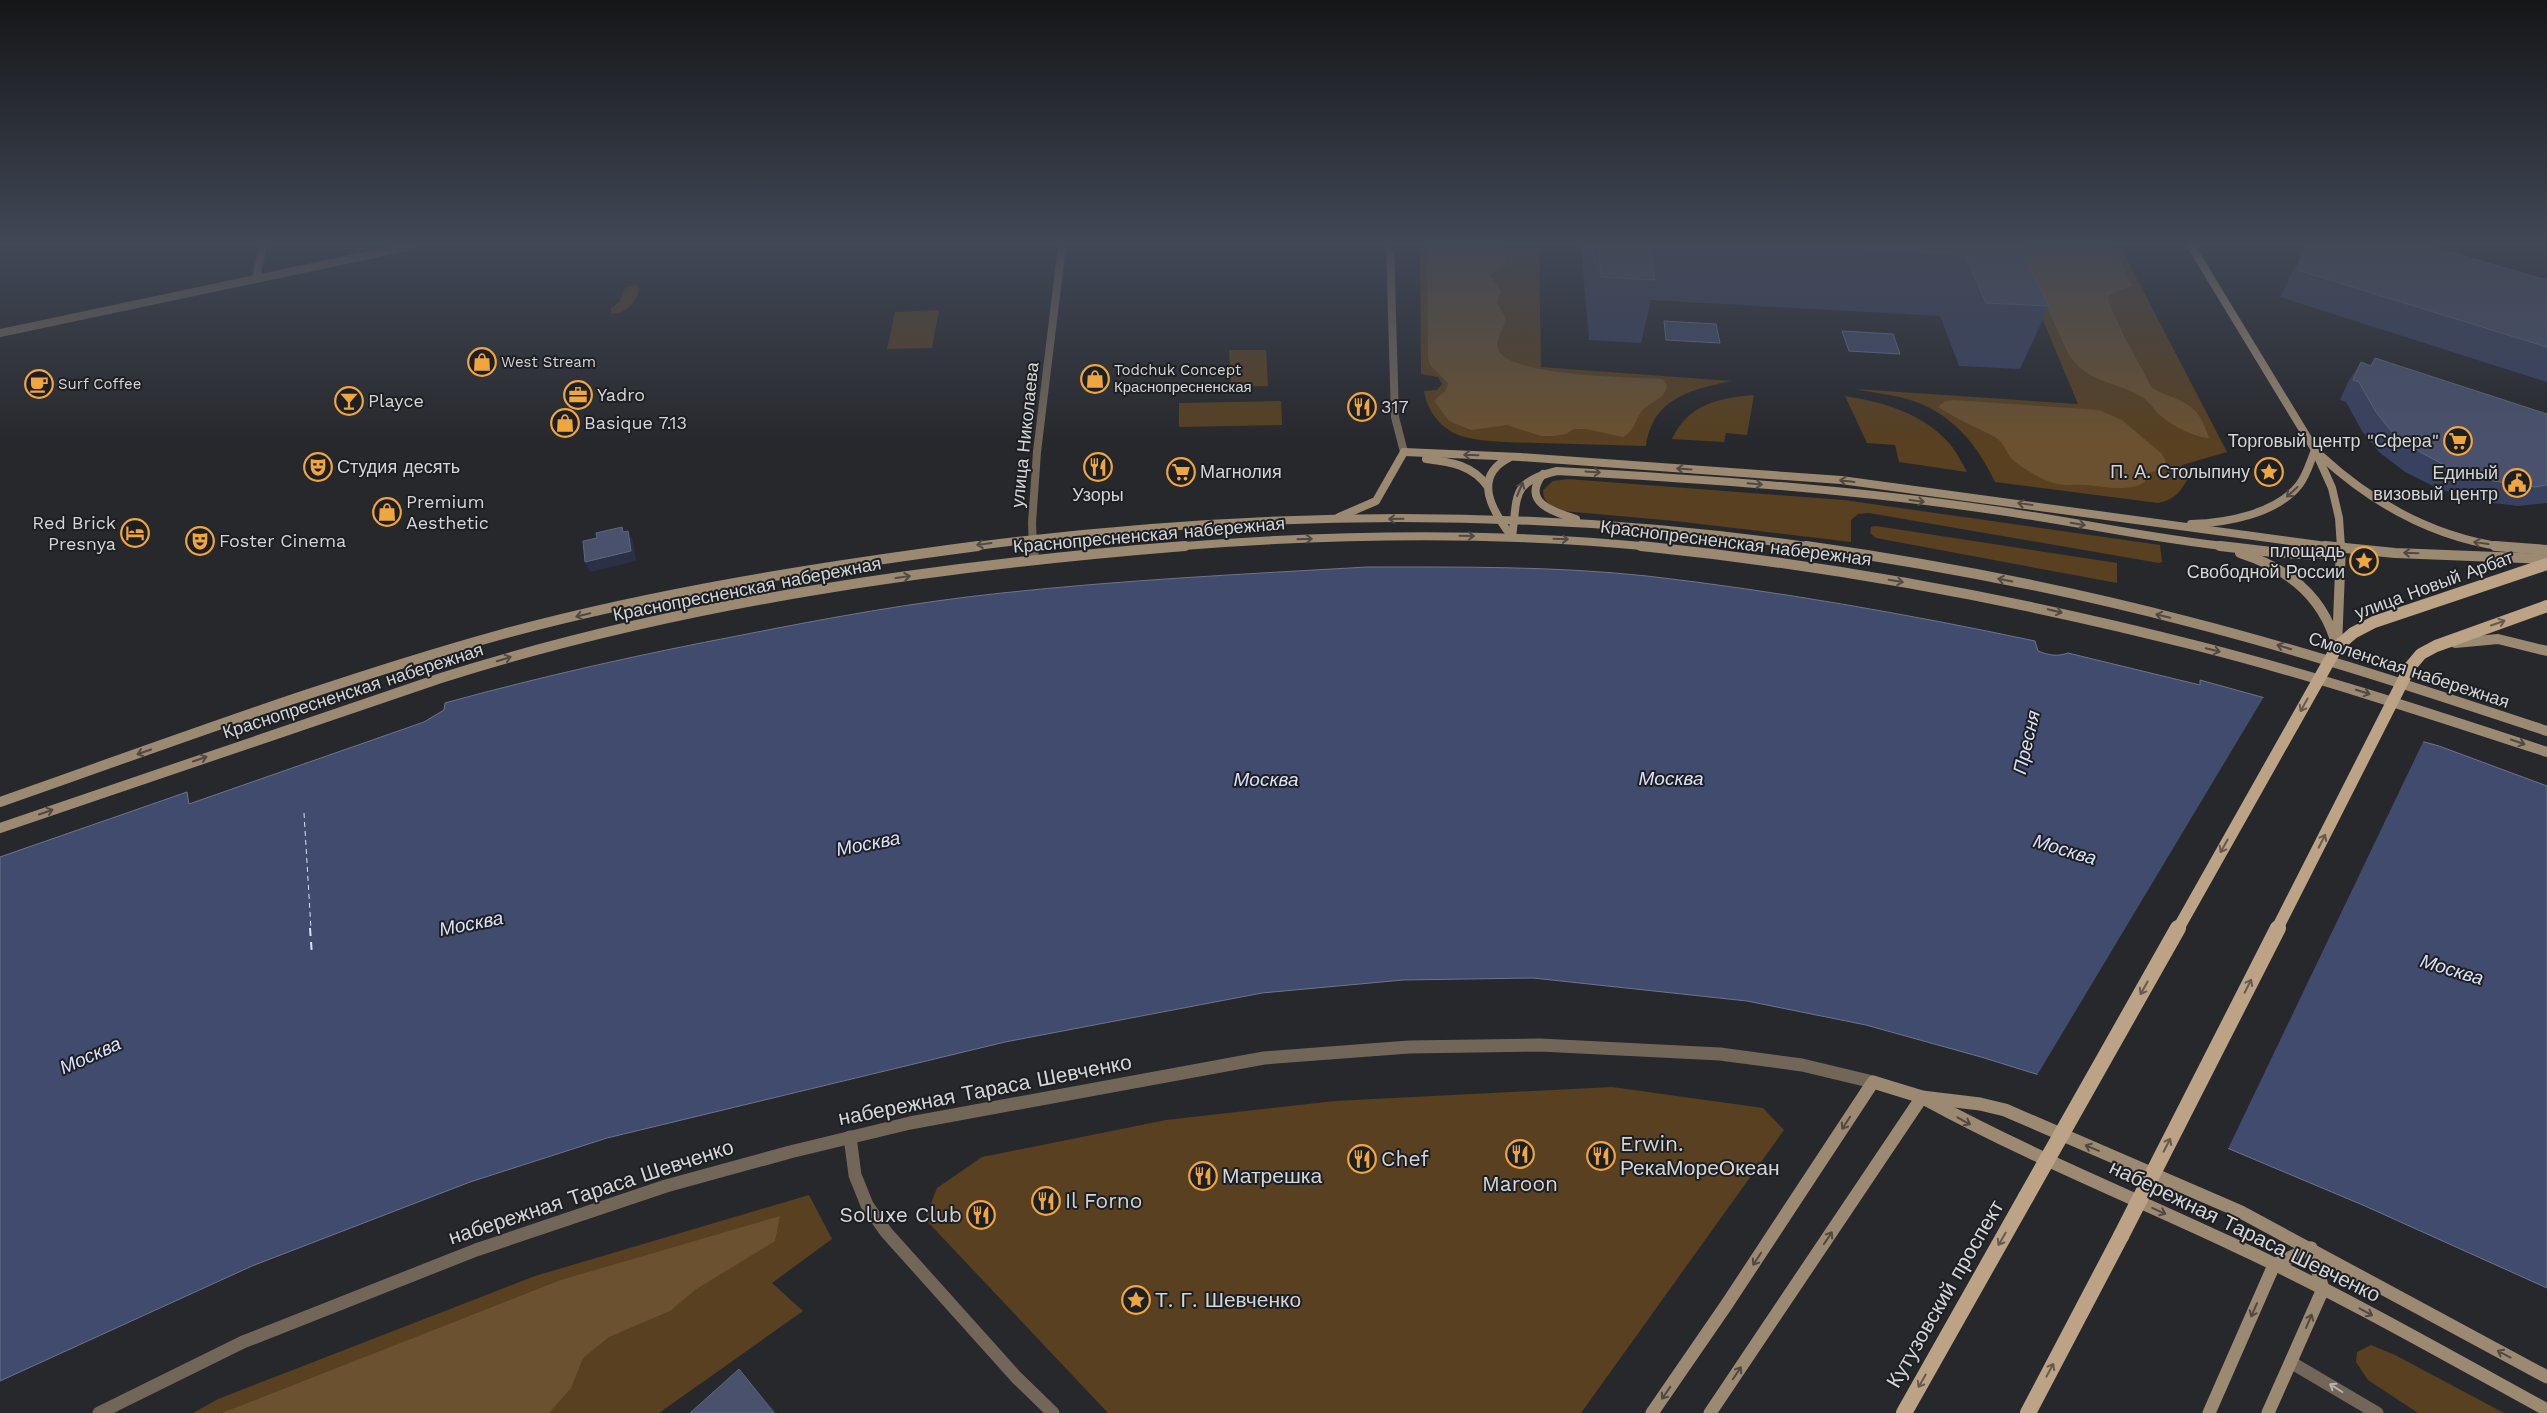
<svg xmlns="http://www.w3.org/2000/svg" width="2547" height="1413" font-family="'Work Sans',sans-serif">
	<rect width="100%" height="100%" fill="#27282c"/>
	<g fill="#584020">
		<path d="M1420,246H1539L1541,367L1731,381C1690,390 1653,398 1646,446C1610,445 1574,444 1538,443C1513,442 1486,443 1461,436C1441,429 1427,411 1424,391L1437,390L1442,384L1438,377L1421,374Z"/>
		<path d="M2012,246H2120L2122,250L2227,452L2182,465L2190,475C2182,489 2176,500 2158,503L1995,482C1978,446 1954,416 1916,402C1897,395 1874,393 1855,389L2078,404Z"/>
		<path d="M634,285L639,287C640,299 624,317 611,313V308L619,302L625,288Z"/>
		<polygon points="939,310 932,348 887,349 895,312"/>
		<polygon points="1229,350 1266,350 1268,386 1231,387"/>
		<path d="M1754,395L1747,435L1726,433L1724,442L1672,439C1688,404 1719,398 1754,395Z"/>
		<path d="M1845,396C1883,402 1922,413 1949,443C1956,451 1962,463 1967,472L1899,462L1895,445L1867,443Z"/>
		<polygon points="1281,401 1282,425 1179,427 1179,403"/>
		<path d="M1568,479L1844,500L2160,545L2162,562L2159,563L1869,513L1858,514L1851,520V542L1675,521L1563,511C1552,507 1543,503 1543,490L1553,481Z"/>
		<polygon points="1876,526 2117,563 2117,583 1876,538 1870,533 1871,527"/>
		<polygon points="1612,1087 1763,1108 1784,1130 1581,1413 1108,1413 925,1219 937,1188 982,1157 1166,1120 1335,1101"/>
		<polygon points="809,1195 832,1239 772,1283 803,1311 659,1413 193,1413 218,1399 535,1276"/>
		<polygon points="2371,1345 2395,1355 2504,1413 2418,1413 2368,1380 2356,1362 2357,1352"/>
	</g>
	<g fill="#6b5130">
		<path d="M1427,246H1502L1506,250V266L1490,274L1501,291L1497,302L1506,319C1504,329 1495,338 1498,349C1508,377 1633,377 1662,379L1667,385C1665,401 1649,401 1641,412C1634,422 1635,430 1623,437L1586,429H1574L1566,434L1554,436H1541L1507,425L1471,430L1449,421L1434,401L1446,390L1448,383L1430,365L1428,357Z"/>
		<path d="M2018,246H2104L2117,255L2132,286L2109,295L2108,300L2122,332L2152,388C2182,404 2197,399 2209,438C2194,437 2173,426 2161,416C2154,410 2150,402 2142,397C2116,381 2085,383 2068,353Z"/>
		<path d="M1953,400L2099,410L2122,420L2162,454L2166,461L2164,469L2144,474L2145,482C2127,493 2104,486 2085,485C2076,484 2067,486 2058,484C2044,481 2025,470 2014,461C2006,454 2005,443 1995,437C1976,427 1956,419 1938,407L1944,402Z"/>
		<polygon points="780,1216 775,1241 695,1290 670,1311 609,1337 583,1358 571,1388 549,1413 222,1413 561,1280"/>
	</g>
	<g fill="#414b6d" stroke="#6d748d">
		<polygon points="1664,321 1716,324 1720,343 1666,340"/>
		<polygon points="1842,331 1893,334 1900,354 1849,351"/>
		<path d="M1367,567C1460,567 1554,566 1647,576C1777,591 1907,614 2035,641L2038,651C2048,655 2057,657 2068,653L2200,685V680L2439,746L2547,786V1288L2365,1206L2094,1092L1981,1057L1866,1025L1747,1001L1533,978L1403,980L1262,993L1005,1042L607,1138L470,1182L252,1266L0,1381V857L187,792L189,804L424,722L444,710L445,703C543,676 642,654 742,635C828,618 915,602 1002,593C1123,580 1245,574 1367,567Z"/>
	</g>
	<polygon fill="#27282c" points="2265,695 2424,740 2227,1151 2093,1095 2036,1077"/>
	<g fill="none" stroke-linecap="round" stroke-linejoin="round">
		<polyline stroke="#d9e2fa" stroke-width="1" stroke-dasharray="5 4" stroke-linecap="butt" points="304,813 311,929"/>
		<polyline stroke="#d9e2fa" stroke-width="2" stroke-dasharray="8 6" stroke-linecap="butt" points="310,928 312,955"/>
		<g stroke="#726658" stroke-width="13">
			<polyline points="850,1137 855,1175 867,1205 886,1232 1016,1377 1053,1413"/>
			<polyline points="2292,1363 2377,1413"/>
		</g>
		<g stroke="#726658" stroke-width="8">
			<polyline points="1390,246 1395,417 1404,452"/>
			<polyline points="256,278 263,246"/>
			<polyline points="0,333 412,246"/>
			<polyline points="1033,547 1032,523 1037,452 1062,246"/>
		</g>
		<polyline stroke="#726658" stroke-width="10" points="1033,546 1034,559"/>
		<polyline stroke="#726658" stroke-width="13" points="99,1413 243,1342 476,1250 666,1186 790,1152 910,1123 1264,1058 1409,1047 1540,1045 1720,1054 1802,1065 1873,1082"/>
		<g stroke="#9c8972" stroke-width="8">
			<polyline points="2191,246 2315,450 2332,488 2339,518 2341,547"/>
			<polyline points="1404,452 1520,457 1841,480 2334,547"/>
			<path d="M2320,455C2373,504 2432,537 2504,547"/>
			<path d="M1509,458C1471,477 1493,512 1512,537"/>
			<path d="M1426,459C1451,462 1473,465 1488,487"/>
			<path d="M1543,474C1521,502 1553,512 1576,519"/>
			<polyline points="1339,517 1376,501 1404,452"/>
			<path d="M2191,524C2226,523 2276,514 2299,485C2307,475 2310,462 2315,450"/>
			<path d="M1512,537C1518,496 1510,482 1557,471C1703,479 1848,489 1993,510C2073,521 2152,539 2232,547"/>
			<path d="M969,547C1250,510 1534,507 1814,547"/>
			<path d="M1170,547C1331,534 1493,531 1653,547"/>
		</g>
		<g stroke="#9c8972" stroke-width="10">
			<path d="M1641,546C1829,565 2014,599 2198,646C2316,676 2431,714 2547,752"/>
			<path d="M1806,546C1935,564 2064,589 2190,622C2311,653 2429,692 2547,731"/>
			<path d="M2220,546C2260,550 2301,558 2341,552"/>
			<polyline points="2325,546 2395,553 2547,559"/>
			<polyline points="2495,546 2547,550"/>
			<path d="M2240,553C2284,567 2319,592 2334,637"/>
			<polyline points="2455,643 2498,639 2547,651"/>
			<polyline points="2337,647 2341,546"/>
			<path d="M0,802C166,744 333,681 503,634C658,592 819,567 978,546"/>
			<path d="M0,828L441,678C681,602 935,566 1185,546"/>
		</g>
		<g stroke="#9c8972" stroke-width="13">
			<path d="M1927,1100C2026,1154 2130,1196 2232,1244C2340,1294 2443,1353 2547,1410"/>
			<polyline points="1652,1413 1727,1304 1873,1082 1922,1097 1980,1104 2005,1110 2241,1212 2547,1377"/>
			<polyline points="1710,1413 1922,1097"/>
			<polyline points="2209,1413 2274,1265 2311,1248"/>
			<polyline points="2268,1413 2323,1289 2311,1248"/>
		</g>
		<g stroke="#bca386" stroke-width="12">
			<polyline points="2337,647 2353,633 2374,622 2547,564"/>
			<polyline points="2410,667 2421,654 2436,646 2547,606"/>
		</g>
		<g stroke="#bca386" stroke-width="16">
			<polyline points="1904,1413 2026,1197"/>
			<polyline points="2028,1413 2121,1236"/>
		</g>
		<g stroke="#bca386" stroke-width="12">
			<polyline points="2178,929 2337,647"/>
			<polyline points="2277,929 2410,667"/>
		</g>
		<g stroke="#bca386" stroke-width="16">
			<polyline points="2026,1197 2178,928"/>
			<polyline points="2121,1236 2278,928"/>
		</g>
	</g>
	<g fill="#394160">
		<polygon points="1581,246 2020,246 2049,306 2020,369 1959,366 1940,316 1651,300 1641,343 1589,340"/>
		<polygon points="2305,246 2429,246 2547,280 2547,382 2280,297"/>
		<polygon points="2375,358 2547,414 2547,503 2518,506 2477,501 2437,488 2405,472 2379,452 2362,431 2346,402 2340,400 2348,382 2361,362 2370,365"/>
	</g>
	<g fill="#2b3046">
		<polygon points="628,531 633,541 636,561 590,572 585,562"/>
		<polygon points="739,1369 777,1413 774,1413"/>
	</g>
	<g fill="#49516d" stroke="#5f667d">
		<polygon points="1598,246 1650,246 1655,280 1601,277"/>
		<polygon points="1805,246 2020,246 2049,306 1986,303 1965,254"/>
		<polygon points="2308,246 2429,246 2547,280 2547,347 2297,270"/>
		<polygon points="2375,358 2547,414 2547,485 2535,487 2493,481 2452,469 2420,452 2393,433 2376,412 2359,382 2353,380 2361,362 2371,366"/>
		<polygon points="622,527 623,532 628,531 631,551 585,562 583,541 597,538 596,533"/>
		<polygon points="739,1369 774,1413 690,1413"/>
	</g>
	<defs><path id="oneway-shaft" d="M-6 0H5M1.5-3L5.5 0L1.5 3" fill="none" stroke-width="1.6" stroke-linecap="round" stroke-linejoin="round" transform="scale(1.25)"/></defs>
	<g stroke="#504942">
		<use href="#oneway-shaft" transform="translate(1471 455) rotate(-178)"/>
		<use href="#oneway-shaft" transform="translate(1684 469) rotate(-176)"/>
		<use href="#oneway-shaft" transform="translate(1593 472) rotate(4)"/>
		<use href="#oneway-shaft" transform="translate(1847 481) rotate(-173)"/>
		<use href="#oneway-shaft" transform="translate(1755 484) rotate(5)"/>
		<use href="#oneway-shaft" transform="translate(1520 489) rotate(-67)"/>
		<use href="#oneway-shaft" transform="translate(2292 492) rotate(138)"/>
		<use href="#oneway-shaft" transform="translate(1917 501) rotate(7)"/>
		<use href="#oneway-shaft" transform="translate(2025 504) rotate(-172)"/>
		<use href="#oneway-shaft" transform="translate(1396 519) rotate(179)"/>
		<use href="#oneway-shaft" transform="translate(2078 524) rotate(9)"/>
		<use href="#oneway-shaft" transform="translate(1467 536) rotate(1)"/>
		<use href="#oneway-shaft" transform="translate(1305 539) rotate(-2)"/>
		<use href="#oneway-shaft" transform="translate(1561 539) rotate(2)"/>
		<use href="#oneway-shaft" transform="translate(2481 543) rotate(-172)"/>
		<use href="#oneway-shaft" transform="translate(984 544) rotate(172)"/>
		<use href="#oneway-shaft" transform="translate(2411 553) rotate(-178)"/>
		<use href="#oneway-shaft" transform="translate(903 577) rotate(-8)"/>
		<use href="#oneway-shaft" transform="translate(2005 580) rotate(-169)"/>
		<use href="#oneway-shaft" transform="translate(1896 581) rotate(10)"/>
		<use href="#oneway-shaft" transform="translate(2055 611) rotate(13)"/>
		<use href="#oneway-shaft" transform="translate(583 615) rotate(166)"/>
		<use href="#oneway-shaft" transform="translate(2163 616) rotate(-166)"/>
		<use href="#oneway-shaft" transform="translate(2284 647) rotate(-163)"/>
		<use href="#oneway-shaft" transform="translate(2213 650) rotate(14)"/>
		<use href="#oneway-shaft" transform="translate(504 659) rotate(-17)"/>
		<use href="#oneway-shaft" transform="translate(2363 692) rotate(17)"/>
		<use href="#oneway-shaft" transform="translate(2518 742) rotate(19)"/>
		<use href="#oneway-shaft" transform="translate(144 752) rotate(161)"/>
		<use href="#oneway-shaft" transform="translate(200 759) rotate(-19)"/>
		<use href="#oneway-shaft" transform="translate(46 812) rotate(-19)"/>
		<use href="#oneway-shaft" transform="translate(1964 1121) rotate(29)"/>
		<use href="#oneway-shaft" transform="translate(1846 1123) rotate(123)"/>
		<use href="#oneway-shaft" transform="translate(2092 1148) rotate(-157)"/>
		<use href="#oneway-shaft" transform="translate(2159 1211) rotate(24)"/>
		<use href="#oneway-shaft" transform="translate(1828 1238) rotate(-56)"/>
		<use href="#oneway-shaft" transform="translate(1757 1259) rotate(123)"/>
		<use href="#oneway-shaft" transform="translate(2254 1310) rotate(114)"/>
		<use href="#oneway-shaft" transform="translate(2366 1312) rotate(28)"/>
		<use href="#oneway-shaft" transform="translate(2309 1321) rotate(-67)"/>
		<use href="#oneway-shaft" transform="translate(2504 1354) rotate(-152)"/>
		<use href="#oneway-shaft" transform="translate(1737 1373) rotate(-56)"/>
		<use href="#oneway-shaft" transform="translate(1666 1393) rotate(125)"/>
	</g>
	<g stroke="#655a4f">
		<use href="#oneway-shaft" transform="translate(2498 623) rotate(-19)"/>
		<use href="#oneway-shaft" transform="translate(2304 705) rotate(119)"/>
		<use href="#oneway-shaft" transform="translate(2322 841) rotate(-63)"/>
		<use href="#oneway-shaft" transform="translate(2224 846) rotate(119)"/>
		<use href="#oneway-shaft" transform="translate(2248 986) rotate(-63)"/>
		<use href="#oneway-shaft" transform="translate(2144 988) rotate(119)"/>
		<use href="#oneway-shaft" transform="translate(2167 1145) rotate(-63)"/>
		<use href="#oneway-shaft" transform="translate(2002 1239) rotate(120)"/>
		<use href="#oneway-shaft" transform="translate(2050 1370) rotate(-62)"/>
		<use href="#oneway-shaft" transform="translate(1922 1381) rotate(120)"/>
	</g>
	<use stroke="#b7b4b1" href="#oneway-shaft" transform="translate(2336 1388) rotate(-148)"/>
	<linearGradient id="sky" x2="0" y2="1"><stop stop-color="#151618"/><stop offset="0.55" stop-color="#414856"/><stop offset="1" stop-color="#414856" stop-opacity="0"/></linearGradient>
	<rect width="2547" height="444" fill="url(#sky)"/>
	<defs>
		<symbol id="shop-ring" viewBox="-11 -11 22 22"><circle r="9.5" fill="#1d1f22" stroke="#f0a63e" stroke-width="1.5"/><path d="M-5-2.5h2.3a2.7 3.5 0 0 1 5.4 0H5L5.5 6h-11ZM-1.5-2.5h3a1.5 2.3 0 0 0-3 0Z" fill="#f0a63e"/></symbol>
		<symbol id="cafe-ring" viewBox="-11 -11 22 22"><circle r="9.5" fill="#1d1f22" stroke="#f0a63e" stroke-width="1.5"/><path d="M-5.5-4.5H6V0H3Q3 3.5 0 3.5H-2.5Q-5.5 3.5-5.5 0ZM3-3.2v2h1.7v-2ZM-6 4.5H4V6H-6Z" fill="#f0a63e"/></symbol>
		<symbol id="office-ring" viewBox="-11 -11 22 22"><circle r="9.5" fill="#1d1f22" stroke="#f0a63e" stroke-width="1.5"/><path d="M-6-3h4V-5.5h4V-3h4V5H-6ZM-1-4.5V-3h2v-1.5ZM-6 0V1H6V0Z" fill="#f0a63e"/></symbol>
		<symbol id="bar-ring" viewBox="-11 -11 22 22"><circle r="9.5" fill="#1d1f22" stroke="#f0a63e" stroke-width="1.5"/><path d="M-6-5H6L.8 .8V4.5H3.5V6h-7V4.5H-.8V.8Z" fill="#f0a63e"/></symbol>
		<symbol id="restaurant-ring" viewBox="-11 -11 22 22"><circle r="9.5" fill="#1d1f22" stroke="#f0a63e" stroke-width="1.5"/><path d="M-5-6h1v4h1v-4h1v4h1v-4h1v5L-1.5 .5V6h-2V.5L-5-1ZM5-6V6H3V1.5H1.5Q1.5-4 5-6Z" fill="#f0a63e"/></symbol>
		<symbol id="supermarket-ring" viewBox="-11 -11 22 22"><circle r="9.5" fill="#1d1f22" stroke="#f0a63e" stroke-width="1.5"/><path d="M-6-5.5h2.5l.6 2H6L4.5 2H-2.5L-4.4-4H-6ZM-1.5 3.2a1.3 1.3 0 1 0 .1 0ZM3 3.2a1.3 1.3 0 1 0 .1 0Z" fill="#f0a63e"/></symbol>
		<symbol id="theatre-ring" viewBox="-11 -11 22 22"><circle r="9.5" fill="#1d1f22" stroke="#f0a63e" stroke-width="1.5"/><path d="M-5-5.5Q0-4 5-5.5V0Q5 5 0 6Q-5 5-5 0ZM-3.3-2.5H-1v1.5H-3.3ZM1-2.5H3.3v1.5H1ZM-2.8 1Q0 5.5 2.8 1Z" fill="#f0a63e"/></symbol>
		<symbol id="sight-ring" viewBox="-11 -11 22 22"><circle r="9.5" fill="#1d1f22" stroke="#f0a63e" stroke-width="1.5"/><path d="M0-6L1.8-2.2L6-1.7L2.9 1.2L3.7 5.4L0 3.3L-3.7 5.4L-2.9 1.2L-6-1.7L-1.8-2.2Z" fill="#f0a63e"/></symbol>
		<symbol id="civic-ring" viewBox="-11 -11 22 22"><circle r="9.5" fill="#1d1f22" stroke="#f0a63e" stroke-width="1.5"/><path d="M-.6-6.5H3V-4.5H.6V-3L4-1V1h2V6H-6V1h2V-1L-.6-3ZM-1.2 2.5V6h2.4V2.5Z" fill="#f0a63e"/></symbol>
		<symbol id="hotel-ring" viewBox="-11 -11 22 22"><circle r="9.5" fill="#1d1f22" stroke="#f0a63e" stroke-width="1.5"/><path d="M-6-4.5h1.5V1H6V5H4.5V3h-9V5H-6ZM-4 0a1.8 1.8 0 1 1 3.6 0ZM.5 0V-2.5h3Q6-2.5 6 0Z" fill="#f0a63e"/></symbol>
	</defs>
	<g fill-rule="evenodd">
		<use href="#shop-ring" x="466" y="346" width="32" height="32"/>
		<use href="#shop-ring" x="1079" y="363" width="32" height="32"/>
		<use href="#cafe-ring" x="23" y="368" width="32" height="32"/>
		<use href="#office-ring" x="562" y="379" width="32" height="32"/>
		<use href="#bar-ring" x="333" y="385" width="32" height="32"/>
		<use href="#restaurant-ring" x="1346" y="391" width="32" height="32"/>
		<use href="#shop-ring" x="549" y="407" width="32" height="32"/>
		<use href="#supermarket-ring" x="2442" y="425" width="32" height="32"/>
		<use href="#theatre-ring" x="302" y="451" width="32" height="32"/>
		<use href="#restaurant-ring" x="1082" y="451" width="32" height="32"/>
		<use href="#supermarket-ring" x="1165" y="456" width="32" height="32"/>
		<use href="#sight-ring" x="2253" y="456" width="32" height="32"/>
		<use href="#civic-ring" x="2501" y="467" width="32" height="32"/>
		<use href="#shop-ring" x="371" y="496" width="32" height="32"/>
		<use href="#hotel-ring" x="119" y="517" width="32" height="32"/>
		<use href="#theatre-ring" x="184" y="525" width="32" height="32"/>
		<use href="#sight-ring" x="2348" y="545" width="32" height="32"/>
		<use href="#restaurant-ring" x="1504" y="1138" width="32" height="32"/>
		<use href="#restaurant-ring" x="1585" y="1140" width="32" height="32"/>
		<use href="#restaurant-ring" x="1346" y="1143" width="32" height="32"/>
		<use href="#restaurant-ring" x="1187" y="1160" width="32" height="32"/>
		<use href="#restaurant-ring" x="1030" y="1185" width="32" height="32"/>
		<use href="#restaurant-ring" x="965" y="1199" width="32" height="32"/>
		<use href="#sight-ring" x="1120" y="1284" width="32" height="32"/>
	</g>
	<g text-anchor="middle" stroke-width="4" stroke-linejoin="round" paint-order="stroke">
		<g font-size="15" fill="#d4d5d7" stroke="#1d1f22" text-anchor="start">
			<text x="501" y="367">West Stream</text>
			<text x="1114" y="375">Todchuk Concept<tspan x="1114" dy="17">Краснопресненская</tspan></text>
			<text x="58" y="389">Surf Coffee</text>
		</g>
		<g font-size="18" fill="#d4d5d7" stroke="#1d1f22" text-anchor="start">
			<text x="597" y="401">Yadro</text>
			<text x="368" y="407">Playce</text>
			<text x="1381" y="413">317</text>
			<text x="584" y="429">Basique 7.13</text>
			<text x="2439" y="447" text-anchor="end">Торговый центр "Сфера"</text>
			<text x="337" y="473">Студия десять</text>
			<text x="1200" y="478">Магнолия</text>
			<text x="2250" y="478" text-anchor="end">П. А. Столыпину</text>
			<text x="2498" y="479" text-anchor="end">Единый<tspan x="2498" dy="21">визовый центр</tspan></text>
			<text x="1098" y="501" text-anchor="middle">Узоры</text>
			<text x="406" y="508">Premium<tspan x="406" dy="21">Aesthetic</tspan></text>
			<text x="116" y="529" text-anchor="end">Red Brick<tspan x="116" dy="21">Presnya</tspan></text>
			<text x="219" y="547">Foster Cinema</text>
			<text x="2345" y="557" text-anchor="end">площадь<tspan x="2345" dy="21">Свободной России</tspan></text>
		</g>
		<g font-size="18" fill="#d4d5d7" stroke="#1d1f22">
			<text transform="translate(1025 435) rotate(-84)" y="6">улица Николаева</text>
			<text transform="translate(1149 535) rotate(-5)" y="6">Краснопресненская набережная</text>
			<text transform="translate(1736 543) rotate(7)" y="6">Краснопресненская набережная</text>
			<text transform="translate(2434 585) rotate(-20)" y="6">улица Новый Арбат</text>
			<text transform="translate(747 589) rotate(-11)" y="6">Краснопресненская набережная</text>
			<text transform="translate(2409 670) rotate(18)" y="6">Смоленская набережная</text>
			<text transform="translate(353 691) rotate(-18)" y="6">Краснопресненская набережная</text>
		</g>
		<g font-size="19" font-style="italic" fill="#d9e2fa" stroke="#1d1f22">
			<text transform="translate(2026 742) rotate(-77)" y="7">Пресня</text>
			<text x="1671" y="785">Москва</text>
			<text x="1266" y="786">Москва</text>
			<text transform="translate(868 843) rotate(-11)" y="7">Москва</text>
			<text transform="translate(2065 849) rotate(17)" y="7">Москва</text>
			<text transform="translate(471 923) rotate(-11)" y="7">Москва</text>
			<text transform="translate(2452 969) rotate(17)" y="7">Москва</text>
			<text transform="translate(90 1055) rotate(-24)" y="7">Москва</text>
		</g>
		<g font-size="21" fill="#d4d5d7" stroke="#1d1f22">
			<text transform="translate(985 1090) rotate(-11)" y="7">набережная Тараса Шевченко</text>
			<text transform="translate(591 1192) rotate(-18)" y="7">набережная Тараса Шевченко</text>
			<text transform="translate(2245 1231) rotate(26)" y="7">набережная Тараса Шевченко</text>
			<text transform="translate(1945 1294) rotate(-60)" y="7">Кутузовский проспект</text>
		</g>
		<g font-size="21" fill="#d4d5d7" stroke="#1d1f22" text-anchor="start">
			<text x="1620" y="1151">Erwin.<tspan x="1620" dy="24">РекаМореОкеан</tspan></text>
			<text x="1381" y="1166">Chef</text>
			<text x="1222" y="1183">Матрешка</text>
			<text x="1520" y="1191" text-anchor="middle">Maroon</text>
			<text x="1065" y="1208">Il Forno</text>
			<text x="962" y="1222" text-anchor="end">Soluxe Club</text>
			<text x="1155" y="1307">Т. Г. Шевченко</text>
		</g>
	</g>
</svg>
